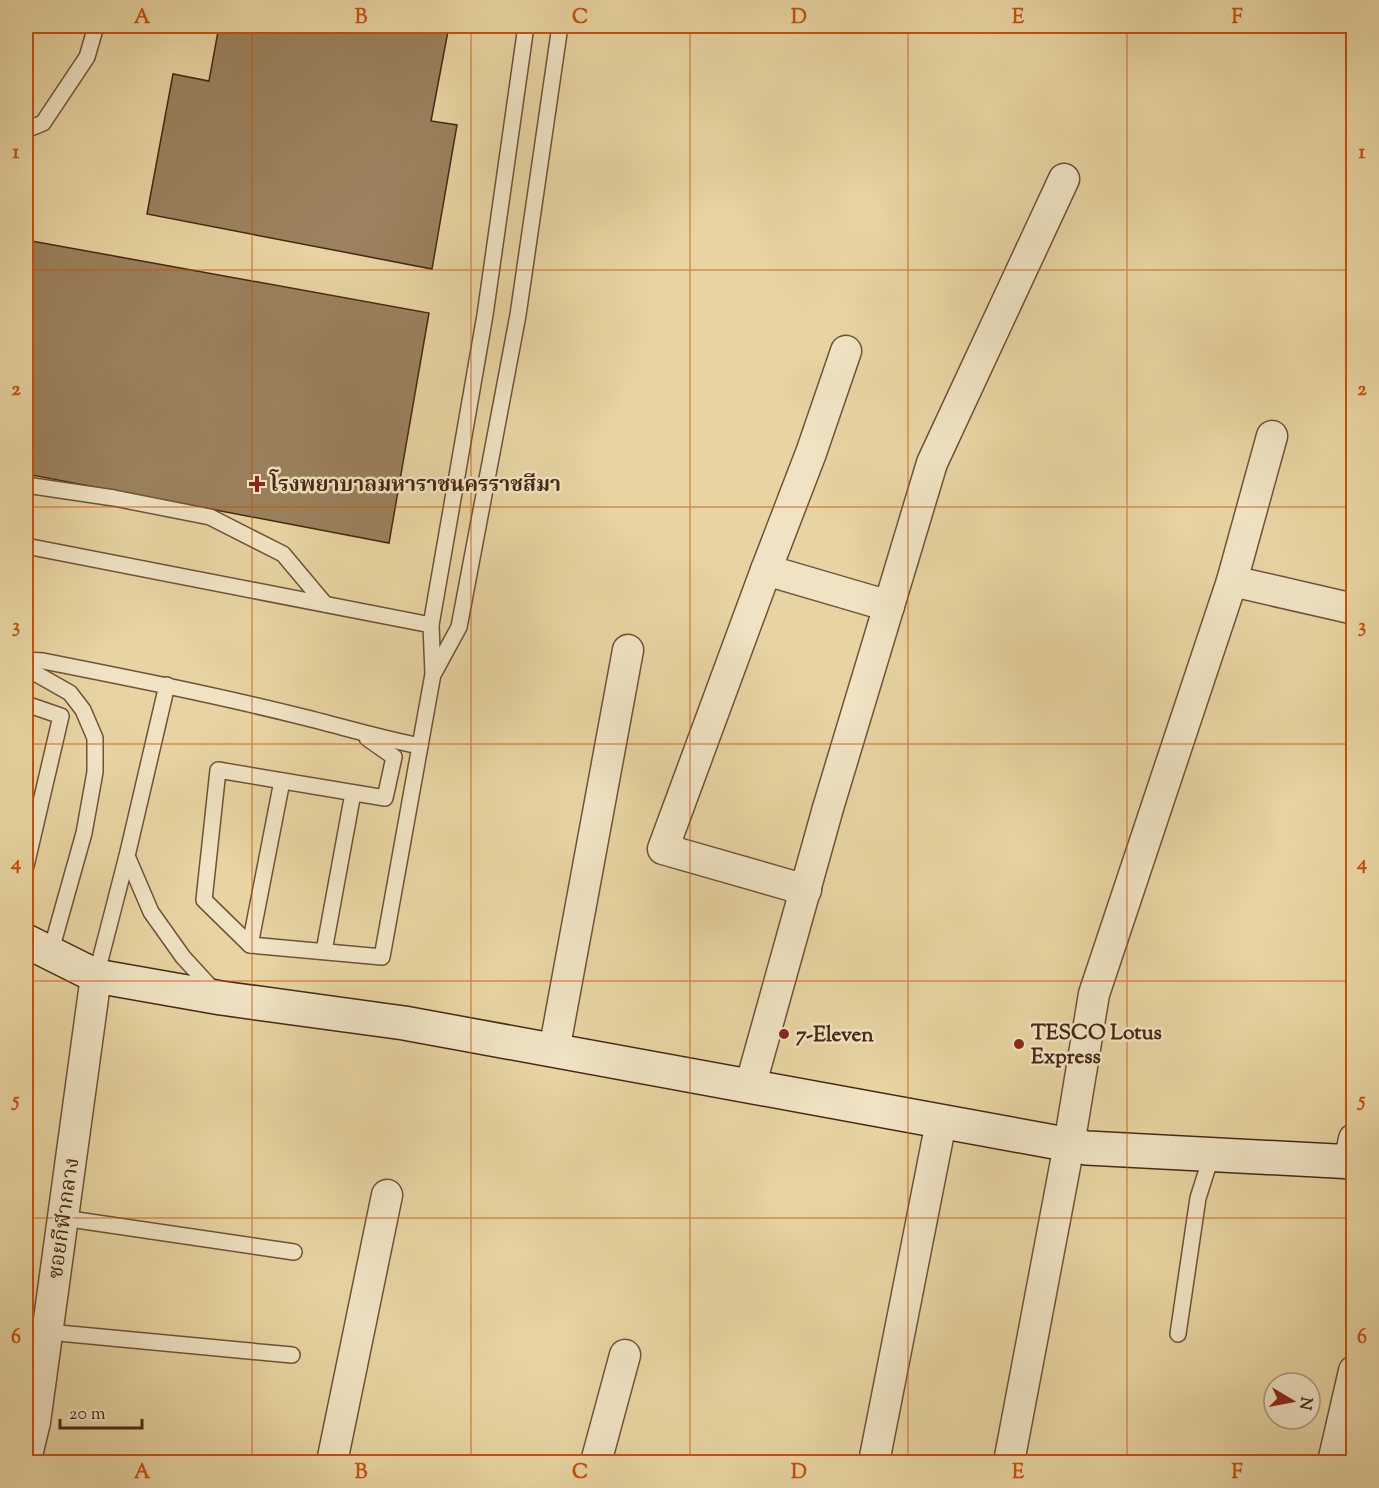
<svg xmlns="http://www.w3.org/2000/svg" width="1379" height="1488" font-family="'Sorts Mill Goudy','Noto Serif Thai',serif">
	<rect width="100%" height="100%" fill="#e7d4a2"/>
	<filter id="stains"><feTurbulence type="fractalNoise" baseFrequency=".00333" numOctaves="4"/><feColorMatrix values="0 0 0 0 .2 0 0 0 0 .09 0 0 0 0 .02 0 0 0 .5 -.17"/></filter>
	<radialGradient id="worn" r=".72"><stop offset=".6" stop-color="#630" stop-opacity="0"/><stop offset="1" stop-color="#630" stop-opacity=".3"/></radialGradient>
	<g fill="#9b815d" stroke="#482712" stroke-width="1.5">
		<polygon points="219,26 449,26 431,121 457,125 432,269 147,214 173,74 209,81"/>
		<polygon points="26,240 429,313 389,543 26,474"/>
	</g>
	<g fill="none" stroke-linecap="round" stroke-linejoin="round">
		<defs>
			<g id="lane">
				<polyline points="26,130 43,123 87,57 96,26"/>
				<polyline points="26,485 114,498 210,517 283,554 325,604"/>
				<path d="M26,546L431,625L433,674L420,746C379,738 340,726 299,716C215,695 129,678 43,661L26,660"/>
				<polyline points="431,625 485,315 526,26"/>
				<polyline points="26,668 70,693 83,710 95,738 95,772 84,833 50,954"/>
				<polyline points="434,673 459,627 518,315 560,26"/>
				<polyline points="26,704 61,716 26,866"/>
				<polyline points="367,738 394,757 385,798 218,770 204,900 250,945 382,957 420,746"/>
				<polyline points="127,856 151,912 183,957 216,993"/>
				<polyline points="250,945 282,781"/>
				<polyline points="324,951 353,793"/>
				<polyline points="96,976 127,856 167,685"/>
				<polyline points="63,1218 294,1252"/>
				<polyline points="48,1332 292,1355"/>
				<polyline points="1178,1334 1198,1198 1212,1154"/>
			</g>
			<g id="street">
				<polyline points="766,570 889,606"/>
				<polyline points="1232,581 1354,609"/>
				<polyline points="806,890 663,849 766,570 811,453 846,351"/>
				<polyline points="554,1051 628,650"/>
				<polyline points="750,1087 828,808 932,463 1064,179"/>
				<polyline points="1349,1162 1354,1139"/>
				<polyline points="26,1459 35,1422 96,976"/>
				<polyline points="332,1462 387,1195"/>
				<polyline points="596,1462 625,1355"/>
				<polyline points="874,1462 941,1122"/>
				<polyline points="1009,1462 1069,1145 1094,994 1232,581 1272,436"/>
				<polyline points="1333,1462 1354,1371"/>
			</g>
			<polyline id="secondary" points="26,941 96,976 221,998 404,1023 1087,1148 1354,1162"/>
		</defs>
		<use href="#lane" stroke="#705236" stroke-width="18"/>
		<use href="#street" stroke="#705236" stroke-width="33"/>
		<use href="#secondary" stroke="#482712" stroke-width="36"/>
		<use href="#lane" stroke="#efe3c3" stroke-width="15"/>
		<use href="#street" stroke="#efe3c3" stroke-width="30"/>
		<use href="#secondary" stroke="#efe3c3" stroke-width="33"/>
	</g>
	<path fill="none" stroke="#c84f0d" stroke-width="1.5" stroke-opacity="0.55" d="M252,26V1462M471,26V1462M690,26V1462M908,26V1462M1127,26V1462M26,270H1354M26,507H1354M26,744H1354M26,981H1354M26,1218H1354"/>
	<g fill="#8f2418" stroke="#efe3c3" stroke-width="2">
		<path d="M254 475h6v6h6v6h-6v6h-6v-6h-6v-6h6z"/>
		<circle cx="784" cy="1034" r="6"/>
		<circle cx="1019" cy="1044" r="6"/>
	</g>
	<g text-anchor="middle" stroke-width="5" stroke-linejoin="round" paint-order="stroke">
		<g font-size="21" font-weight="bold" fill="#482712" stroke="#efe3c3" text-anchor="start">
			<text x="270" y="491">โรงพยาบาลมหาราชนครราชสีมา</text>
			<text x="1031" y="1039">TESCO Lotus<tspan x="1031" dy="24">Express</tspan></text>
			<text x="796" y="1041">7-Eleven</text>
		</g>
		<g font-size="21" fill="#482712" stroke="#efe3c3">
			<text transform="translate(63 1218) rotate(-82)" y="7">ซอยกีฬากลาง</text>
		</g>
	</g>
	<rect width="1379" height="1488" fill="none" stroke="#e7d4a2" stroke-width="66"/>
	<g transform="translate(1292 1401) rotate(100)"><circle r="28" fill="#efe3c3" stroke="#ac987c" stroke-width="1.5"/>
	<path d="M0-4.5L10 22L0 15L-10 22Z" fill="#8f2418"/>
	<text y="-9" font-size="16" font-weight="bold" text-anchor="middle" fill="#482712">N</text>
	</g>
	<path d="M60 1419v9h82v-9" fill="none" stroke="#482712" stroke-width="3"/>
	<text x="69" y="1419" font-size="18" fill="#482712" stroke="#efe3c3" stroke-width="4.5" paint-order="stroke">20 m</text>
	<rect x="33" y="33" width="1313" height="1422" fill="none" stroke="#c84f0d" stroke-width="2"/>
	<g font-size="20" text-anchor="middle" font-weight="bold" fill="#c84f0d">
		<text x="142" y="23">A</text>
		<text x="361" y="23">B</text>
		<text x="580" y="23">C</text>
		<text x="799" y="23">D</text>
		<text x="1018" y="23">E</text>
		<text x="1237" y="23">F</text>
		<text x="16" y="158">1</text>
		<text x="1362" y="158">1</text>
		<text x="16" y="395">2</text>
		<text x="1362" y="395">2</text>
		<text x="16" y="632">3</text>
		<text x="1362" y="632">3</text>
		<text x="16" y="869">4</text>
		<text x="1362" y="869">4</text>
		<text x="16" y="1106">5</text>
		<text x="1362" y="1106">5</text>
		<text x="16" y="1343">6</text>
		<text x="1362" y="1343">6</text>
		<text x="142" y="1478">A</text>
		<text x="361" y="1478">B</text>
		<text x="580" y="1478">C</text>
		<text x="799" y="1478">D</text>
		<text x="1018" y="1478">E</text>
		<text x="1237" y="1478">F</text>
	</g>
	<rect width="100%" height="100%" filter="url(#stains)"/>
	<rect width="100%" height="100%" fill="url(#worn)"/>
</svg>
